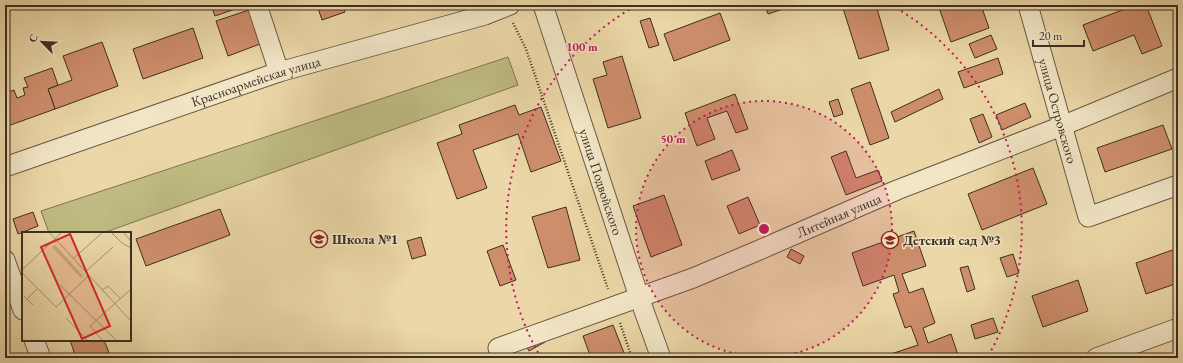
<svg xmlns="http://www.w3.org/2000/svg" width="1183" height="363" font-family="'EB Garamond',serif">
	<rect width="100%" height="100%" fill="#ebd7a7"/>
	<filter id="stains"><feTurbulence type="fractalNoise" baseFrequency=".005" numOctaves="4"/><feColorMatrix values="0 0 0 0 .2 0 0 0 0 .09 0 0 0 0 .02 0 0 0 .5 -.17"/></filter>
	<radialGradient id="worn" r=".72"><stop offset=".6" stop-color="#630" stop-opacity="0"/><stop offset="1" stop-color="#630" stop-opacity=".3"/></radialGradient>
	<polygon fill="#bebc82" stroke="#7e7652" points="508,57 518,85 103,233 49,233 41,211"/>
	<g fill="#ce8e6c" stroke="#3d2f23">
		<polygon points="211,5 237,5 238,8 215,16"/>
		<polygon points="317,5 342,5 345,12 322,20"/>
		<polygon points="765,5 785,5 786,8 768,14"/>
		<polygon points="842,5 876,5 889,50 859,59"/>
		<polygon points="938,5 981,5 989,28 951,42"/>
		<polygon points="1135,5 1146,5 1162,46 1142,54 1134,35 1093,51 1083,25"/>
		<polygon points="249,10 260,44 228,56 216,21"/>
		<polygon points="720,13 730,40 674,61 664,34"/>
		<polygon points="650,18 659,45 649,48 640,21"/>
		<polygon points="193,28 203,58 143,79 133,49"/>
		<polygon points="991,35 997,49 975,58 969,44"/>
		<polygon points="102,42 118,86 55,109 48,89 72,80 63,56"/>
		<polygon points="622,56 641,118 608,128 593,79 607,75 603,62"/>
		<polygon points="998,58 1003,74 964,88 958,72"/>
		<polygon points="52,68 58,85 48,89 55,109 5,127 5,89 6,93 14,90 17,98 25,95 23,88 28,87 24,78"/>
		<polygon points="870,82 889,138 870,145 851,89"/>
		<polygon points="939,89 943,99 895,122 891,112"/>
		<polygon points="735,94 748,129 736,133 727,111 707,118 715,139 697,146 685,113"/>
		<polygon points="838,99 843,114 834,117 829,102"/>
		<polygon points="1025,103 1031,117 1002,130 996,115"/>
		<polygon points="515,105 519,115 541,107 561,161 531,172 518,134 473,150 487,188 457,199 437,143 462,134 459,125"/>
		<polygon points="983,114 992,137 979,143 970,119"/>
		<polygon points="1163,125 1172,149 1105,172 1097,148"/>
		<polygon points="732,150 740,170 712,180 705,161"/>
		<polygon points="846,151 856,178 878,170 882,181 846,195 831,157"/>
		<polygon points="1033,168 1047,204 982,230 968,194"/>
		<polygon points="664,195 682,245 651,257 633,206"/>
		<polygon points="748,197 760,225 739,234 727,206"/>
		<polygon points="566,207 580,260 548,268 532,217"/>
		<polygon points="220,209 230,235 146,266 136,239"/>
		<polygon points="33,212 38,226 18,234 13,219"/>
		<polygon points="914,231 926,266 902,274 909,293 923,288 935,323 923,328 928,343 951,334 959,358 889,358 888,355 918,345 911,326 905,328 893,294 899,292 894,275 863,286 852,253"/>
		<polygon points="421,237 426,255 412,259 407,241"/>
		<polygon points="503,245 516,280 500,286 487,251"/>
		<polygon points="1178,248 1178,283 1146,294 1136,263"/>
		<polygon points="791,249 804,256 800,264 787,257"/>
		<polygon points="1013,254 1019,273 1007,277 1000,258"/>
		<polygon points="968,266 975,289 967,292 960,268"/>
		<polygon points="1078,280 1088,311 1043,327 1032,296"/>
		<polygon points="993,318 998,332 975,339 971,325"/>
		<polygon points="613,325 626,358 591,358 583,336"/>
		<polygon points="542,335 545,342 529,351 525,344"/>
		<polygon points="70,340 104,340 111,358 76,358"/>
	</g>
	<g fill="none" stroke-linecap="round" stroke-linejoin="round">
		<defs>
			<g id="minor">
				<polyline points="257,5 279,72"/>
				<path id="s1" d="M543,5L639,297L661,358"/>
				<path id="s2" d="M1028,5L1088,217L1178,185"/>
				<path id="s3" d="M5,167L279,72L485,15L510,5"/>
				<polyline points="5,260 23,310"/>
				<polyline points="34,340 41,358"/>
				<path id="s4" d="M498,348L693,278L757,251L897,190L1062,126L1178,78"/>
				<polyline points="1096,358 1178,328"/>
			</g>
		</defs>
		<use href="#minor" stroke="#685944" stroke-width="21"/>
		<g stroke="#3d2f23" stroke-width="2.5" stroke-dasharray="1 2" stroke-linecap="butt">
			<polyline points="513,23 526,49 608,289"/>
			<polyline points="620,323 632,358"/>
		</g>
		<use href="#minor" stroke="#f2e5c6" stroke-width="19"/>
	</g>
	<circle cx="764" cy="229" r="128" fill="#c2185b" fill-opacity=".12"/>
	<g fill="none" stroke="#c2185b" stroke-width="2" stroke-dasharray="2 4">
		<circle cx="764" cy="229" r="128"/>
		<path d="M541 358A257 257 0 0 1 637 5M891 5A257 257 0 0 1 987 358"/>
	</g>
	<defs>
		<symbol id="school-ring" viewBox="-11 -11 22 22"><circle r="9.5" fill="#f2e5c6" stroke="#8f2418" stroke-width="1.5"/><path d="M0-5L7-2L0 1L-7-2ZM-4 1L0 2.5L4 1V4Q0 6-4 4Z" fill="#8f2418"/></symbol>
	</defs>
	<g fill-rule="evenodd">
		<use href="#school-ring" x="309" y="229" width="20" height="20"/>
		<use href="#school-ring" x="880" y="230" width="20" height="20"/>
	</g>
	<g text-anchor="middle" stroke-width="3" stroke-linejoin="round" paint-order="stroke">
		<g font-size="14" fill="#3d2f23" stroke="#f2e5c6">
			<text dy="5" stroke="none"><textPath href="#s3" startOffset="265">Красноармейская улица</textPath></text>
			<text dy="5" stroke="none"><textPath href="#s2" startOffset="110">улица Островского</textPath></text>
			<text dy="5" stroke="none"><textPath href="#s1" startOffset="186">улица Подвойского</textPath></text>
			<text dy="5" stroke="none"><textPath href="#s4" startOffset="366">Литейная улица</textPath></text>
		</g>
		<g font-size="14" font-weight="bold" fill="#3d2f23" stroke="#f2e5c6" text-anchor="start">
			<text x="332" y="244">Школа №1</text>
			<text x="903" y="245">Детский сад №3</text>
		</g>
	</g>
	<g transform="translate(22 232)">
		<rect width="109" height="109" fill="#ebd7a7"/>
		<path d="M33,13L61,44L59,46L30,15Z" fill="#bebc82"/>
		<path fill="none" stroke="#a59472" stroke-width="1" d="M27,0L109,89M89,0L100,11L107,15L109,14M101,0L109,9M52,26L81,0M0,38L40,0M63,40L91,15M0,41L34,75L66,44M38,53L95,109M80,58L86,54L99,67M2,64L11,73M5,67L15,57M44,86L66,109M81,109L68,94L109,57"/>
		<path fill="#d62828" fill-opacity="0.15" stroke="#d62828" stroke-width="2" d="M48,2L88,94L60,107L19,15Z"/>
		<rect width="109" height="109" fill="none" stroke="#3d2f23" stroke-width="2"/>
	</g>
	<circle cx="764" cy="229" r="6" fill="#c2185b" stroke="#f2e5c6" stroke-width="2"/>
	<g font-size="12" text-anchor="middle" font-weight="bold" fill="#c2185b" stroke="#f2e5c6" stroke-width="3" stroke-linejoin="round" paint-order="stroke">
		<text x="582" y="51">100 m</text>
		<text x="673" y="143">50 m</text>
	</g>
	<rect width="1183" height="363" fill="none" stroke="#ebd7a7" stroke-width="20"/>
	<rect x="6" y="6" width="1171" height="351" fill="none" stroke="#3d2f23" stroke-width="2"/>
	<rect x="10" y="10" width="1163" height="343" fill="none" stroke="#3d2f23"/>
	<g transform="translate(42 42) rotate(294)" stroke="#f2e5c6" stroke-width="3" paint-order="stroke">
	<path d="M0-3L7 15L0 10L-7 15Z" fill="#3d2f23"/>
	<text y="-6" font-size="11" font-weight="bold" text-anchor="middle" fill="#3d2f23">С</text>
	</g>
	<path d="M1033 40v6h51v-6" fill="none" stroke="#3d2f23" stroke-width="2"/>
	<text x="1039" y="40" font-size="12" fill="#3d2f23" stroke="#f2e5c6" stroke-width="3" paint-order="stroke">20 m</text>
	<rect width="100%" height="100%" filter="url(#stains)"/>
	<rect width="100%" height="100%" fill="url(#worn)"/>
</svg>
